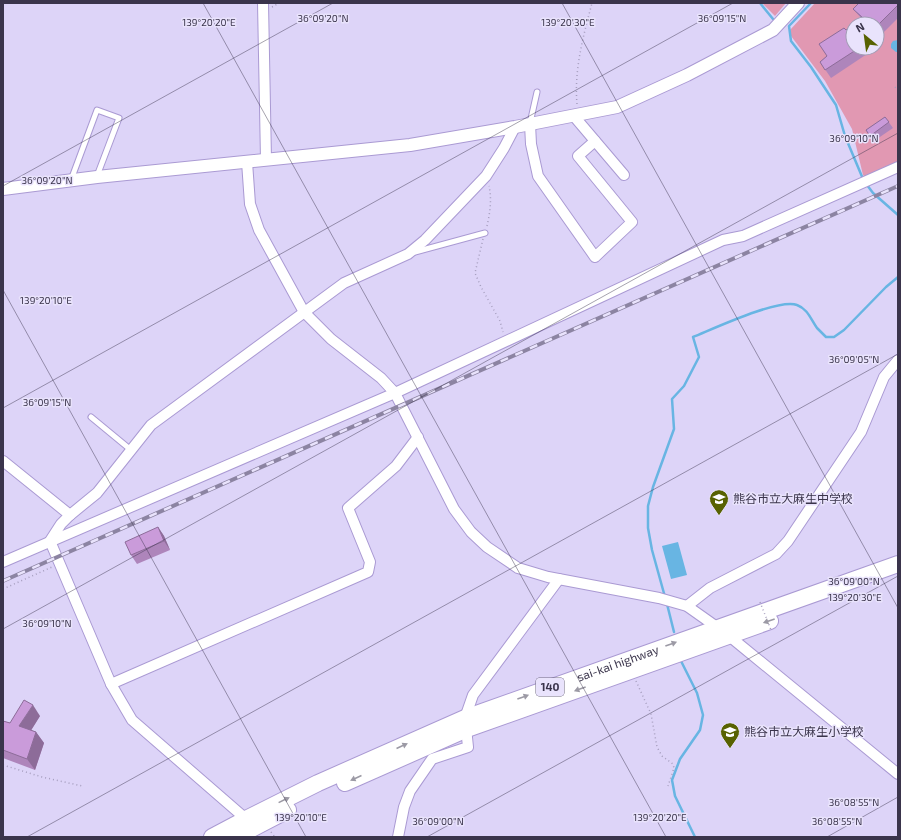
<svg xmlns="http://www.w3.org/2000/svg" width="901" height="840" font-family="'Exo 2','Noto Sans JP',sans-serif">
	<rect width="100%" height="100%" fill="#ddd4f8"/>
	<g fill="#e198b2" fill-rule="evenodd">
		<polygon points="762,3 786,3 775,16"/>
		<path d="M815,3H898V165L867,179L863,175L852,129L825,81L791,36L790,30ZM853,24H877V48H853Z"/>
	</g>
	<g fill="#68b5e3">
		<polygon points="898,40 898,52 896,52 891,48 891,44 893,41"/>
		<polygon points="678,542 687,575 671,579 662,546"/>
	</g>
	<g fill="none" stroke-linecap="round" stroke-linejoin="round">
		<g stroke="#68b5e3" stroke-width="2.5">
			<polyline points="760,3 773,19"/>
			<polyline points="811,3 789,26 791,41 811,67 836,105 845,136 863,179"/>
			<polyline points="867,185 873,193 898,215"/>
			<path d="M665,597L652,550L648,528V506L653,487L674,429L672,399L684,386L699,357L693,337C713,329 779,298 797,305C808,309 811,320 817,328C820,331 823,334 826,337H834L844,330L886,287L898,277"/>
			<polyline points="667,604 674,632"/>
			<polyline points="681,661 697,693 703,715 700,730 680,759 672,780 675,796 695,837"/>
		</g>
		<defs>
			<g id="service">
				<polyline points="530,123 537,92"/>
				<polyline points="71,180 97,110 119,118 97,176"/>
				<polyline points="415,252 485,233"/>
				<polyline points="91,417 131,450"/>
			</g>
			<g id="minor">
				<polyline points="263,3 266,160"/>
				<polyline points="573,115 624,175"/>
				<polyline points="530,124 531,144 538,176 595,257 632,222 578,156 595,141"/>
				<polyline points="247,162 250,204 259,230 304,312 331,339 381,378 395,393 454,509 471,532 487,547 518,568 548,577 659,598 687,606 728,635 898,774"/>
				<polyline points="3,461 70,515"/>
				<polyline points="3,562 395,393 723,240 743,236 898,167"/>
				<polyline points="687,606 710,588 776,554 788,541 861,432 884,377 898,360"/>
				<polyline points="111,684 368,572 370,562 348,508 396,466 418,437"/>
				<polyline points="249,823 246,819 132,720 111,684 50,541 61,524 70,515 97,493 151,425 344,283 408,254 425,240 486,176 504,148 515,127"/>
				<polyline points="398,837 404,807 410,791 432,759 468,747 465,718 473,695 559,579"/>
			</g>
			<polyline id="tertiary" points="3,189 97,177 410,145 515,127 617,107 687,75 773,30 798,3"/>
			<g id="trunk">
				<polyline points="345,783 467,729 770,621"/>
				<path id="s1" d="M212,837L246,819L318,783L465,718L898,564"/>
				<polyline points="236,837 288,810"/>
			</g>
		</defs>
		<use href="#service" stroke="#aa9ad3" stroke-width="7"/>
		<use href="#minor" stroke="#aa9ad3" stroke-width="12"/>
		<use href="#tertiary" stroke="#aa9ad3" stroke-width="14"/>
		<use href="#trunk" stroke="#aa9ad3" stroke-width="18"/>
		<g stroke="#a69ebe" stroke-width="1.5" stroke-dasharray="1 3" stroke-linecap="butt">
			<polyline points="272,7 279,3"/>
			<polyline points="895,87 898,90"/>
			<path d="M577,104C574,70 583,37 592,3"/>
			<path d="M487,226C490,213 492,199 489,186"/>
			<polyline points="483,239 475,273 481,287 500,321 503,332"/>
			<polyline points="3,589 52,567"/>
			<polyline points="636,681 651,714 657,747 662,756 673,764 674,768 668,786"/>
			<polyline points="3,765 42,777 82,786"/>
			<polyline points="271,832 275,837"/>
		</g>
		<use href="#service" stroke="#fff" stroke-width="5"/>
		<use href="#minor" stroke="#fff" stroke-width="10"/>
		<use href="#tertiary" stroke="#fff" stroke-width="12"/>
		<use href="#trunk" stroke="#fff" stroke-width="16"/>
		<defs>
			<polyline id="rail" points="3,581 898,186"/>
		</defs>
		<use href="#rail" stroke="#8c84a2" stroke-width="4"/>
		<use href="#rail" stroke="#e9e3fc" stroke-width="2.5" stroke-dasharray="8" stroke-linecap="butt"/>
		<polyline stroke="#a69ebe" stroke-width="1.5" stroke-dasharray="1 3" stroke-linecap="butt" points="760,602 771,630"/>
	</g>
	<g fill="#ae85bb">
		<polygon points="898,3 898,18 877,39 877,24 862,19 853,9"/>
		<polygon points="853,48 876,48 831,78 820,62 827,56"/>
		<polygon points="885,117 893,128 874,141 866,130"/>
		<polygon points="158,527 164,536 170,550 137,564 131,555"/>
		<polygon points="40,716 31,730 36,732 44,743 35,770 3,758 3,721 10,723"/>
	</g>
	<g fill="#8d6c99">
		<polygon points="158,527 164,536 170,550 164,541"/>
		<polygon points="33,705 40,716 27,737 19,726"/>
		<polygon points="36,732 44,743 35,770 27,759"/>
	</g>
	<g fill="#ca9bda" stroke="#8d6c99">
		<polygon points="859,3 898,3 898,5 877,26 877,24 854,24 863,18 853,9"/>
		<polygon points="853,25 853,48 859,48 825,70 820,62 827,56 819,44 844,28 846,30"/>
		<polygon points="885,117 889,122 870,136 866,130"/>
		<polygon points="158,527 164,541 131,555 125,542"/>
		<polygon points="24,700 33,705 19,726 36,732 27,759 3,750 3,721 10,723"/>
	</g>
	<defs><path id="oneway-solid" d="M-6-.8H1V-3.2L6.5 0L1 3.2V.8H-6Z"/></defs>
	<g fill="#9c9aa5">
		<use href="#oneway-solid" transform="translate(769 621) rotate(161)"/>
		<use href="#oneway-solid" transform="translate(671 644) rotate(-20)"/>
		<use href="#oneway-solid" transform="translate(580 689) rotate(160)"/>
		<use href="#oneway-solid" transform="translate(523 697) rotate(-20)"/>
		<use href="#oneway-solid" transform="translate(402 746) rotate(-24)"/>
		<use href="#oneway-solid" transform="translate(356 778) rotate(156)"/>
		<use href="#oneway-solid" transform="translate(284 800) rotate(-26)"/>
	</g>
	<path fill="none" stroke="#3a344b" stroke-width="1" stroke-opacity="0.45" d="M203,3L666,837M562,3L898,608M3,186L333,3M3,290L306,837M3,408L733,3M3,629L898,133M27,837L898,354M427,837L898,576M827,837L898,797"/>
	<defs>
		<symbol id="school-pin" viewBox="-11 -11 22 30"><path d="M0 17L-7.5 6A9.5 9.5 0 1 1 7.5 6Z" fill="#586201" stroke="#e9e3fc"/><path d="M0-5L7-2L0 1L-7-2ZM-4 1L0 2.5L4 1V4Q0 6-4 4Z" fill="#fff"/></symbol>
	</defs>
	<g fill-rule="evenodd">
		<use href="#school-pin" x="708" y="488" width="22" height="30"/>
		<use href="#school-pin" x="719" y="721" width="22" height="30"/>
	</g>
	<g text-anchor="middle" stroke-width="3" stroke-linejoin="round" paint-order="stroke">
		<rect fill="#e9e3fc" stroke="#6e6880" stroke-width="1" x="536" y="678" width="28" height="18" rx="3"/>
		<g font-size="11" font-weight="bold" fill="#3a344b">
			<text x="550" y="691">140</text>
		</g>
		<g font-size="12" fill="#3a344b" stroke="#e9e3fc" text-anchor="start">
			<text x="733" y="503">熊谷市立大麻生中学校</text>
			<text x="744" y="736">熊谷市立大麻生小学校</text>
		</g>
		<g font-size="12" fill="#3a344b" stroke="#e9e3fc">
			<text dy="4" stroke="none"><textPath href="#s1" startOffset="442">sai-kai highway</textPath></text>
		</g>
	</g>
	<g font-size="10" text-anchor="middle" fill="#3a344b" stroke="#e9e3fc" stroke-width="3" stroke-linejoin="round" paint-order="stroke">
		<text x="323" y="22">36°09'20"N</text>
		<text x="722" y="22">36°09'15"N</text>
		<text x="209" y="26">139°20'20"E</text>
		<text x="568" y="26">139°20'30"E</text>
		<text x="854" y="142">36°09'10"N</text>
		<text x="47" y="184">36°09'20"N</text>
		<text x="46" y="304">139°20'10"E</text>
		<text x="854" y="363">36°09'05"N</text>
		<text x="47" y="406">36°09'15"N</text>
		<text x="854" y="585">36°09'00"N</text>
		<text x="855" y="601">139°20'30"E</text>
		<text x="47" y="627">36°09'10"N</text>
		<text x="854" y="806">36°08'55"N</text>
		<text x="301" y="821">139°20'10"E</text>
		<text x="660" y="821">139°20'20"E</text>
		<text x="438" y="825">36°09'00"N</text>
		<text x="837" y="825">36°08'55"N</text>
	</g>
	<rect width="901" height="840" fill="none" stroke="#3a344b" stroke-width="8"/>
	<g transform="translate(865 36) rotate(331)"><circle r="19" fill="#e9e3fc" stroke="#a39db5"/>
	<path d="M0-3L7 15L0 10L-7 15Z" fill="#586201"/>
	<text y="-6" font-size="11" font-weight="bold" text-anchor="middle" fill="#3a344b">N</text>
	</g>
</svg>
